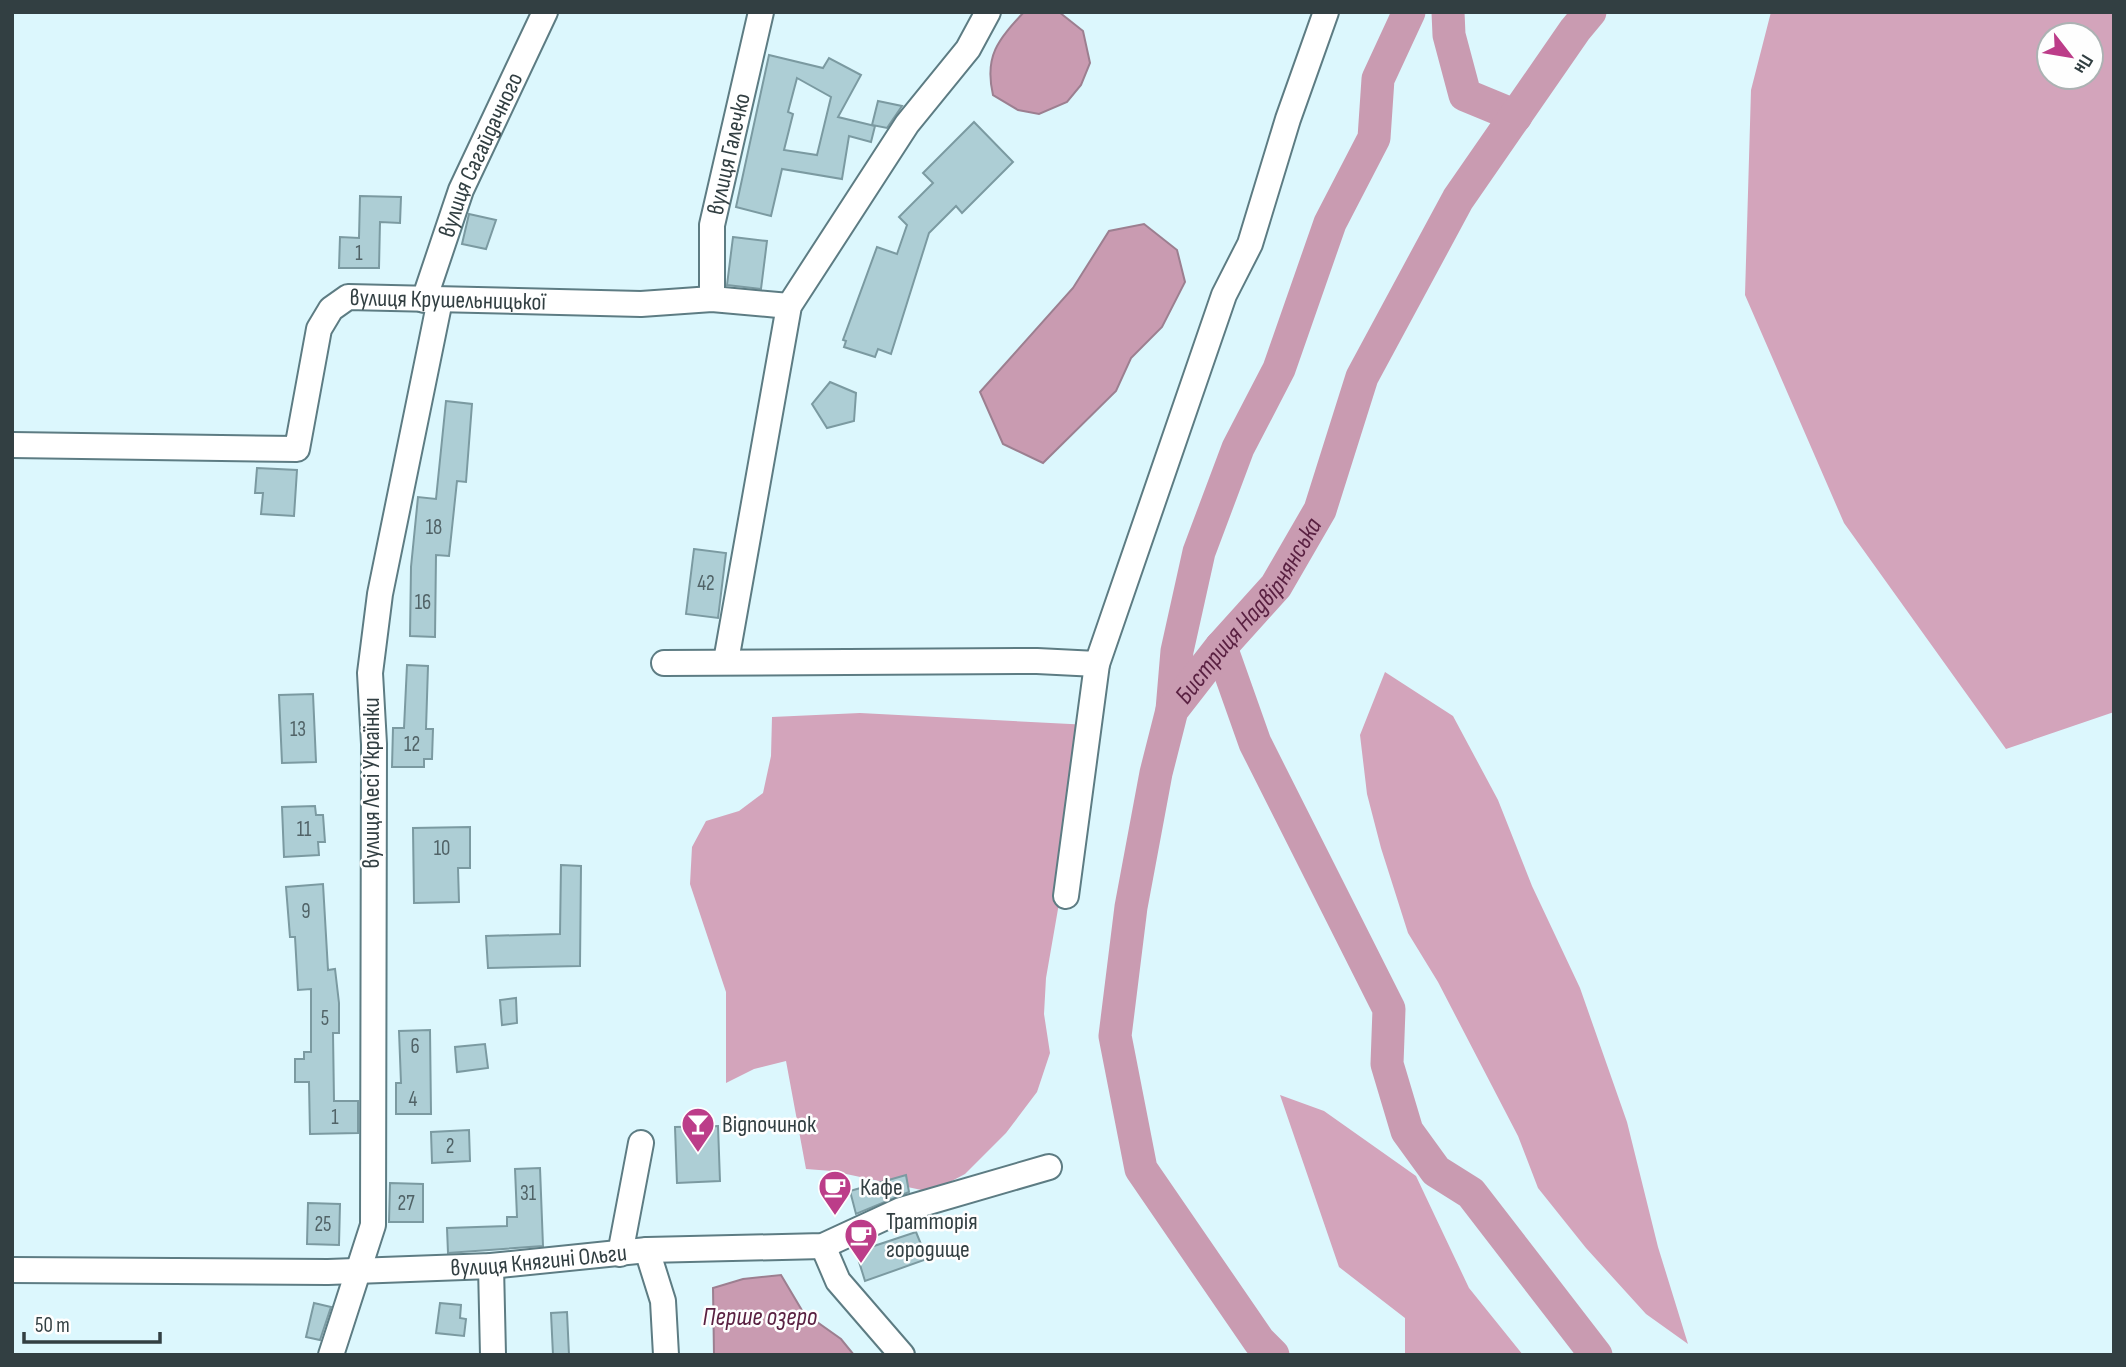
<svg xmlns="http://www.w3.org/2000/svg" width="2126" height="1367" font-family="'Sofia Sans Condensed',sans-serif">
	<rect width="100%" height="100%" fill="#dcf7fd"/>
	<g fill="#d3a4bb" fill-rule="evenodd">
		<path d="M1771,12H2114V712L2006,749L1844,523L1745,295L1751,90ZM2049,35H2091V77H2049Z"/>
		<polygon points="1385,672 1453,716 1498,800 1532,886 1580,988 1627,1122 1658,1247 1688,1344 1646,1314 1586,1248 1538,1188 1518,1136 1438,982 1408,933 1381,848 1367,794 1360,735"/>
		<polygon points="860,713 1090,725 1046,978 1044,1014 1050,1053 1037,1092 1006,1133 965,1174 931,1192 832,1171 806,1169 786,1061 754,1069 726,1083 726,992 690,884 692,847 706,821 739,811 763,793 771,756 772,717"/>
		<polygon points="1280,1095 1324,1111 1416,1176 1469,1288 1523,1355 1405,1355 1405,1318 1339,1267"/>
	</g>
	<g fill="#c99bb1" stroke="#9c7f90" stroke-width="2">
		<path d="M1024,12H1059L1083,31L1090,63L1081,85L1067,102L1039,114L1018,110L993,95C984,56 998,40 1024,12Z"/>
		<polygon points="1144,224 1177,250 1185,282 1162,327 1131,358 1116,391 1043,463 1003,444 980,392 1073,288 1109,231"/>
		<polygon points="781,1275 803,1312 841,1339 854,1355 714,1355 713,1288 743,1279"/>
	</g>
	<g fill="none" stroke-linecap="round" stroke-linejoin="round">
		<g stroke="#c99bb1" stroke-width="33">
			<polyline points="1448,12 1449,35 1465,95 1516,116"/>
			<polyline points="1221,647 1255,743 1389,1009 1387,1064 1407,1131 1436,1171 1471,1193 1596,1355"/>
			<polyline points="1172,710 1177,651 1199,552 1238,448 1279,369 1330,223 1374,138 1378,79 1409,12"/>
			<path id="s1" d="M1273,1355L1259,1341L1141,1169L1115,1036L1131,907L1156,773L1172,710L1221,647L1276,586L1320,510L1362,377L1458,199L1575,30L1590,12"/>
		</g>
	</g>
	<g fill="#adced5" stroke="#7b9aa1" stroke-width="2" fill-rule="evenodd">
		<path d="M769,55L823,68L829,58L861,75L838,117L875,126L871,142L849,136L842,179L782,169L771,216L736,207ZM797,78L831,97L817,155L784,150L793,114L788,112Z"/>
		<polygon points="878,101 902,106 887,128 872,125"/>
		<polygon points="974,122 1013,162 962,213 956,206 929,233 891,354 878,349 875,357 844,347 846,341 843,340 877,247 897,254 907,225 899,217 933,183 923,173"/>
		<polygon points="360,196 401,197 400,223 380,222 379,268 339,268 340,237 359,238"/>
		<polygon points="469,214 496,220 486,249 462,244"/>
		<polygon points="733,237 767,241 761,289 727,285"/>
		<polygon points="830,382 856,393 854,421 827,428 812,404"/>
		<polygon points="446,401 472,404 466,482 457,481 449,556 436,555 435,637 410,636 411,567 418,497 436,499"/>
		<polygon points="257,468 297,470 294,516 261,514 263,493 255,493"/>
		<polygon points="694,549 726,553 718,618 686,614"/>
		<polygon points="407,665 428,666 426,729 433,729 432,759 424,759 424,767 392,767 393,728 404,728"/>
		<polygon points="313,694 316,762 282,763 279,695"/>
		<polygon points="315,806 316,815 323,815 325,842 318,842 319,855 284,857 282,807"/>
		<polygon points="470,827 470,868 458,868 459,902 414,903 413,828"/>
		<polygon points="561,865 581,866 580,966 488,968 486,936 560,934"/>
		<polygon points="323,884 328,970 335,969 339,1003 339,1033 333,1033 334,1101 358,1101 358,1133 310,1134 309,1082 295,1082 295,1059 304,1059 304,1052 311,1052 311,989 298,990 295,937 290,937 286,887"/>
		<polygon points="516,998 517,1023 502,1025 500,1000"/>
		<polygon points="430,1030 431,1114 396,1114 396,1083 401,1083 399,1031"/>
		<polygon points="485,1044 488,1068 457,1072 455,1047"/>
		<polygon points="718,1126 720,1181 677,1183 675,1127"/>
		<polygon points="469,1130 470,1161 432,1163 431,1132"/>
		<polygon points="540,1168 543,1246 448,1253 447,1228 507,1226 507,1217 517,1217 515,1169"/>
		<polygon points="906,1175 909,1192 856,1214 850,1191"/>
		<polygon points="390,1183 423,1184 423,1222 389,1222"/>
		<polygon points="308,1203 340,1204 339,1245 307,1244"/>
		<polygon points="916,1232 927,1259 865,1281 856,1252"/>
		<polygon points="314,1303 331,1307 320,1340 306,1337"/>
		<polygon points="440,1303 461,1305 460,1318 466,1319 464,1336 436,1333"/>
		<polygon points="567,1312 569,1355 553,1355 551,1313"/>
	</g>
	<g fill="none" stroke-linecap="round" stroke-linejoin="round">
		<defs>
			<g id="minor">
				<path id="s2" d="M712,299V225L761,12"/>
				<path id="s3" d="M424,300L461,190L545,12"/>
				<path id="s4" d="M12,445L297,449L319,329L331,309L348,297L641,304L712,299L789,306"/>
				<polyline points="726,661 789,306 907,124 968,49 988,12"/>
				<polyline points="664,663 1037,661 1097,664"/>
				<polyline points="1066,896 1097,664 1224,295 1250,244 1288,119 1326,12"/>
				<polyline points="823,1246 838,1281 902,1355"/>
				<polyline points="647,1250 663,1301 666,1355"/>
				<polyline points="620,1254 641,1143"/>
				<polyline points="491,1266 493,1355"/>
				<path id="s5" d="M12,1270L328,1272L491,1266L647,1250L823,1246L901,1210L1049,1167"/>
				<polyline points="331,1355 373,1225 374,744 370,673 380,594 440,300"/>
			</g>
		</defs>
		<use href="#minor" stroke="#5d7c83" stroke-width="28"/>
		<use href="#minor" stroke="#fff" stroke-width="24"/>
	</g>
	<defs>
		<symbol id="bar-pin" viewBox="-11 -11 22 30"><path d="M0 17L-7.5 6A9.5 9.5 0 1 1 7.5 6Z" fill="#bc3d89" stroke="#fefefe"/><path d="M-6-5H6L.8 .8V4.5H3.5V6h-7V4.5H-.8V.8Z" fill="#fff"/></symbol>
		<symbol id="cafe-pin" viewBox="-11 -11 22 30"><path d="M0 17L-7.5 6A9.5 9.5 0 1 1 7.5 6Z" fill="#bc3d89" stroke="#fefefe"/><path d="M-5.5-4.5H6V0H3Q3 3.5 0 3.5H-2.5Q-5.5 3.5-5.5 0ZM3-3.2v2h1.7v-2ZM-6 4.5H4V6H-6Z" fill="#fff"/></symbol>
	</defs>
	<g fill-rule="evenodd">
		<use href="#bar-pin" x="679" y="1105" width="38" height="52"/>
		<use href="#cafe-pin" x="816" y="1168" width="38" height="52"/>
		<use href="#cafe-pin" x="842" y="1216" width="38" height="52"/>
	</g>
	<g text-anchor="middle" stroke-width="5" stroke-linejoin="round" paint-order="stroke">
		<g font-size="21" fill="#516367">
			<text x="359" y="260">1</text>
			<text x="434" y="534">18</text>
			<text x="706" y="590">42</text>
			<text x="423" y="609">16</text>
			<text x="298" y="736">13</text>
			<text x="412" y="751">12</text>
			<text x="304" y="836">11</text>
			<text x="442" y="855">10</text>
			<text x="306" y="918">9</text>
			<text x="325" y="1025">5</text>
			<text x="415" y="1053">6</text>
			<text x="413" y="1106">4</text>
			<text x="335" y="1124">1</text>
			<text x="450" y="1153">2</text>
			<text x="528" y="1200">31</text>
			<text x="406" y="1210">27</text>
			<text x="323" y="1231">25</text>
		</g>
		<g font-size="24" fill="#323f42" stroke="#fefefe">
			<text dy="8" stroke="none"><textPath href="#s3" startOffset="156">вулиця Сагайдачного</textPath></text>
			<text dy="8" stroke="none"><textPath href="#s2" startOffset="147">вулиця Галечко</textPath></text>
			<text dy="8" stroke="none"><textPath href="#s4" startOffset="551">вулиця Крушельницької</textPath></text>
			<text transform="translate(371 783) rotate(-90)" y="8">вулиця Лесі Українки</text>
			<text dy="8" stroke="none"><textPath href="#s5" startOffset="527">вулиця Княгині Ольги</textPath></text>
		</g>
		<g font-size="24" fill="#323f42" stroke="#fefefe" text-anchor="start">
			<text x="722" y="1132">Відпочинок</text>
			<text x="860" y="1195">Кафе</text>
			<text x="886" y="1229">Тратторія<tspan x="886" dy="28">городище</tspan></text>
		</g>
		<g font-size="26" font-style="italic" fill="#5a2142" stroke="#fefefe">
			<text dy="9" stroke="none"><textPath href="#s1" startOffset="821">Бистриця Надвірнянська</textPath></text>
			<text x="760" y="1325">Перше озеро</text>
		</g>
	</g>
	<rect width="2126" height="1367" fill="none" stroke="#323f42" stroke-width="28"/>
	<g transform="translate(2070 56) rotate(121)"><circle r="33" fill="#fefefe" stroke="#acb2b3" stroke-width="2"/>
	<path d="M0-5L12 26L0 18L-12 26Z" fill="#bc3d89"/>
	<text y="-10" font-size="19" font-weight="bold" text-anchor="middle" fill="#323f42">Пн</text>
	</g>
	<path d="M24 1332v10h136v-10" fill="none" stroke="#323f42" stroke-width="3.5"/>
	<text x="35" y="1332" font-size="21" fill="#323f42" stroke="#fefefe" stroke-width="5" paint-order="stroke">50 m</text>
</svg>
